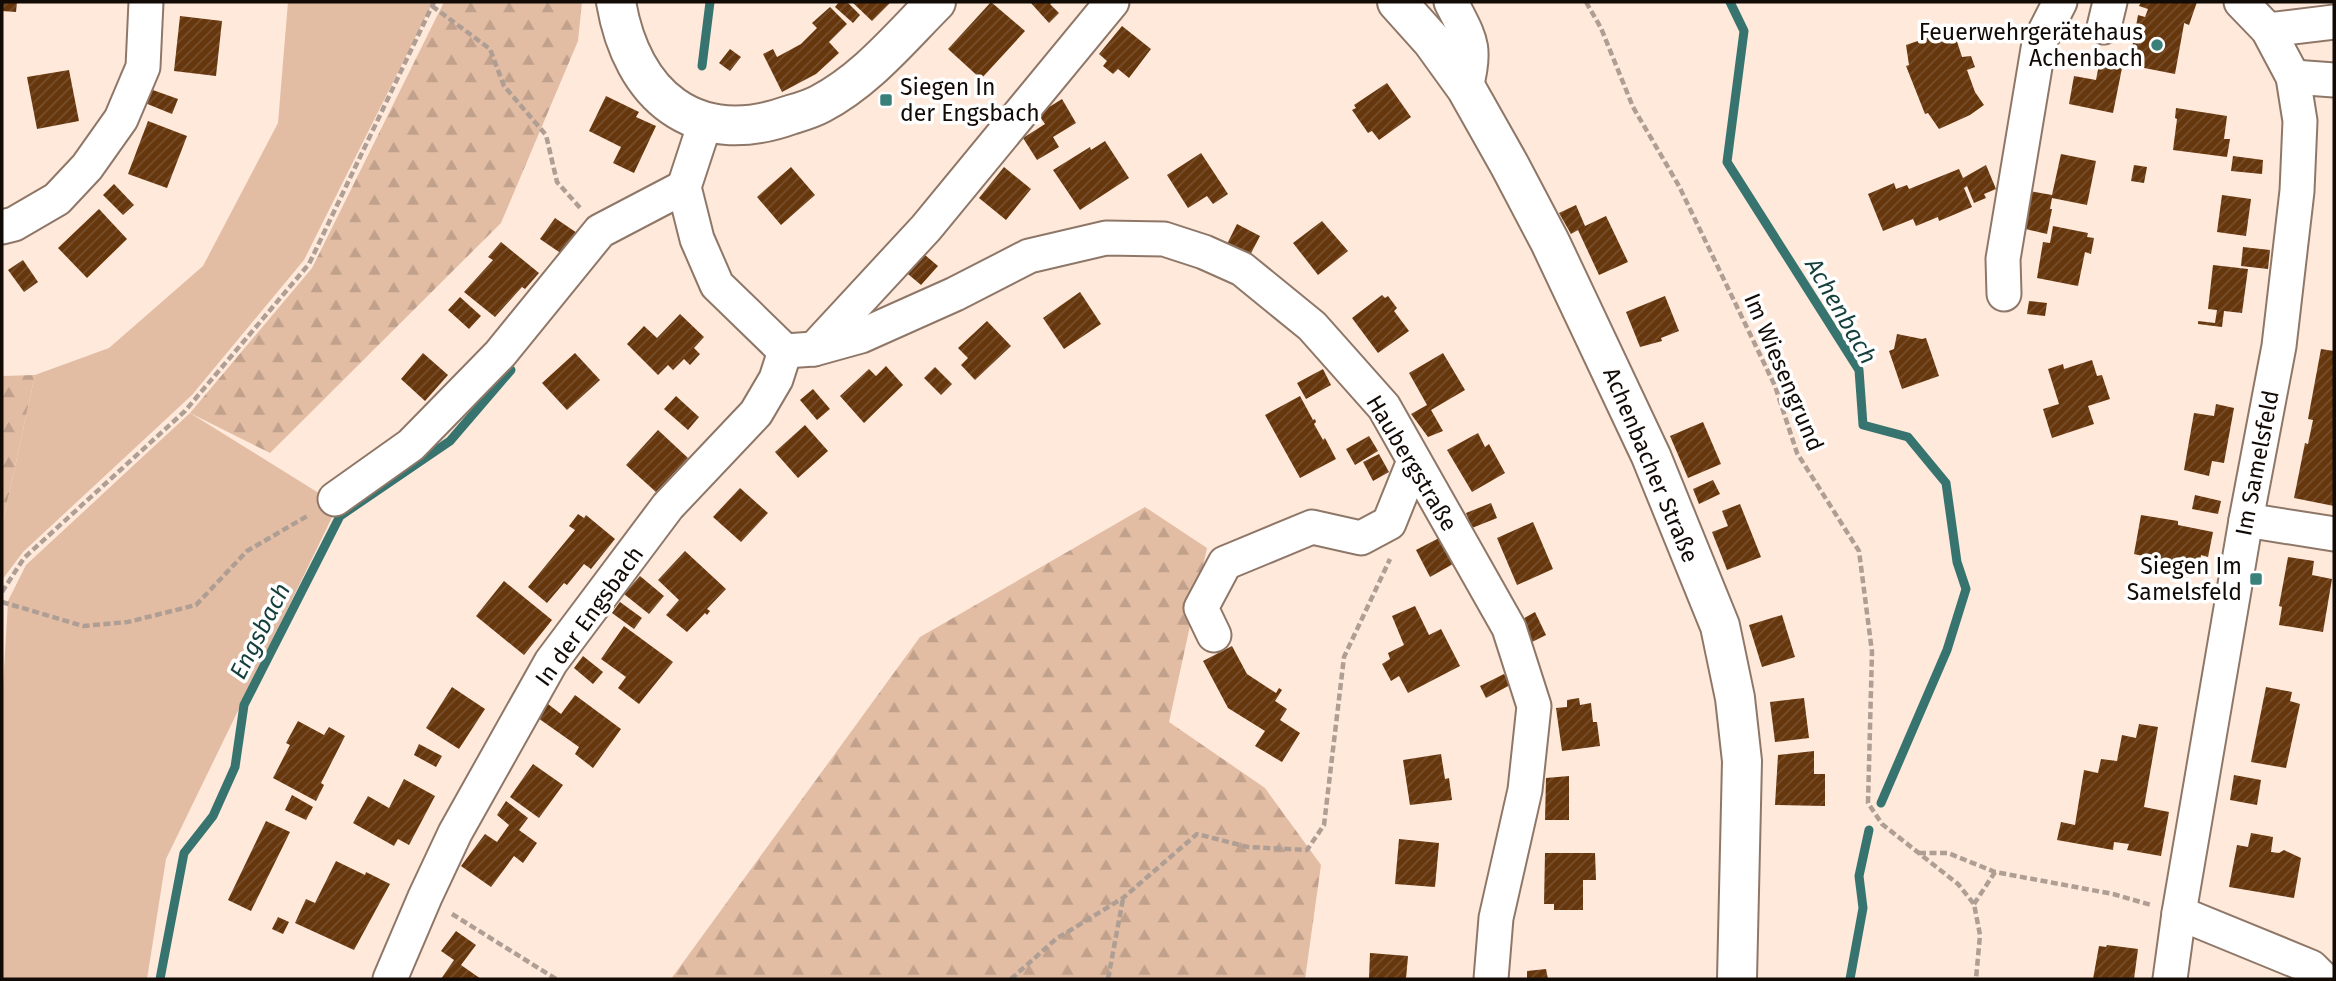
<svg xmlns="http://www.w3.org/2000/svg" width="2336" height="981" font-family="'Fira Sans',sans-serif">
	<defs>
		<pattern id="forest-firs" width="22" height="20" patternUnits="userSpaceOnUse" patternTransform="scale(1.75)"><rect width="22" height="20" fill="#e2bda4"/><path d="M5 1l3.5 6h-7zM16 11l3.5 6h-7z" fill="#c1a18c"/></pattern>
		<pattern id="building-hatch" width="6" height="6" patternUnits="userSpaceOnUse" patternTransform="scale(1.75)"><rect width="6" height="6" fill="#66360d"/><path d="M-1 1l2-2M0 6l6-6M5 7l2-2" fill="none" stroke="#76502e"/></pattern>
	</defs>
	<rect width="100%" height="100%" fill="#fee9db"/>
	<g fill="#e2bda4">
		<polygon points="288,2 433,2 304,260 192,395 23,552 2,580 2,526 35,375 109,348 203,266 278,123"/>
		<polygon points="190,413 338,505 166,859 147,979 2,979 2,704 8,601 26,565"/>
	</g>
	<g fill="url(#forest-firs)">
		<polygon points="444,2 582,2 578,41 501,223 270,453 190,413 312,268"/>
		<polygon points="35,375 2,526 2,376"/>
		<polygon points="1145,507 1207,548 1169,722 1265,788 1321,865 1305,979 671,979 920,637"/>
	</g>
	<g fill="none" stroke-linecap="round" stroke-linejoin="round">
		<g stroke="#38746f" stroke-width="9">
			<polyline points="1730,2 1744,31 1727,162 1859,370 1863,425 1908,437 1946,483 1957,562 1966,589 1947,650 1881,803"/>
			<polyline points="702,66 710,2"/>
			<polyline points="160,979 184,853 213,816 235,767 244,705 340,516 450,441 511,370"/>
			<polyline points="1850,979 1863,908 1859,876 1869,830"/>
		</g>
	</g>
	<g fill="url(#building-hatch)">
		<polygon points="2,2 17,2 16,12 2,11"/>
		<polygon points="839,2 847,2 860,15 853,23 835,7"/>
		<polygon points="852,2 891,2 872,21"/>
		<polygon points="991,2 1025,31 981,79 948,49"/>
		<polygon points="1030,2 1053,2 1050,4 1059,13 1049,23"/>
		<polygon points="2141,2 2197,2 2189,25 2184,23 2184,24 2175,74 2129,65 2138,15 2145,17 2148,9 2139,6"/>
		<polygon points="830,7 847,24 829,42 839,53 816,74 782,92 763,54 773,49 777,57 801,44 817,28 812,23"/>
		<polygon points="180,16 222,21 216,76 174,71"/>
		<polygon points="1122,26 1151,49 1129,78 1118,69 1113,74 1103,66 1107,61 1099,54"/>
		<polygon points="1953,29 1962,57 1971,56 1975,67 1967,70 1975,92 1984,105 1970,115 1939,129 1928,113 1925,114 1906,66 1909,65 1906,45"/>
		<polygon points="730,49 741,57 730,71 719,63"/>
		<polygon points="2100,59 2123,63 2113,113 2069,104 2074,76 2096,80"/>
		<polygon points="69,70 79,121 37,129 27,77"/>
		<polygon points="1387,83 1411,117 1379,140 1372,131 1368,133 1352,110 1356,108 1354,105"/>
		<polygon points="150,89 178,99 172,114 145,103"/>
		<polygon points="606,96 639,112 636,117 656,126 634,173 613,163 621,147 589,131"/>
		<polygon points="1062,99 1076,123 1053,137 1059,147 1037,160 1023,138 1045,124 1038,114"/>
		<polygon points="2176,108 2227,116 2224,139 2230,139 2227,157 2173,150 2177,119 2175,118"/>
		<polygon points="148,121 187,136 167,188 128,174"/>
		<polygon points="1105,141 1129,178 1080,210 1053,170 1090,147 1091,150"/>
		<polygon points="1201,153 1228,194 1213,204 1207,196 1188,208 1167,175"/>
		<polygon points="2061,154 2096,161 2087,205 2052,198 2050,209 2052,209 2047,234 2021,228 2029,191 2052,195"/>
		<polygon points="2233,156 2263,160 2262,174 2231,171"/>
		<polygon points="1986,165 1996,189 1984,194 1986,198 1974,203 1967,186 1964,188 1972,207 1939,221 1938,217 1916,226 1913,219 1883,231 1868,194 1894,183 1896,189 1907,185 1909,189 1959,169 1963,178"/>
		<polygon points="2134,165 2147,167 2144,183 2131,181"/>
		<polygon points="791,167 815,195 781,225 757,197"/>
		<polygon points="1004,167 1031,189 1006,220 979,198"/>
		<polygon points="114,184 134,205 123,215 103,195"/>
		<polygon points="2222,195 2251,199 2246,236 2217,232"/>
		<polygon points="1576,205 1585,226 1606,216 1628,262 1599,275 1578,230 1571,234 1559,213"/>
		<polygon points="99,209 127,239 87,278 58,248"/>
		<polygon points="555,218 577,233 562,254 540,239"/>
		<polygon points="1322,221 1348,251 1318,275 1293,243"/>
		<polygon points="1237,224 1260,236 1248,259 1225,248"/>
		<polygon points="2053,226 2088,233 2087,237 2094,238 2091,254 2085,252 2078,286 2037,278 2043,242 2050,243"/>
		<polygon points="501,242 539,273 525,289 522,287 495,317 464,292 493,260 488,257"/>
		<polygon points="2243,247 2270,250 2268,269 2241,266"/>
		<polygon points="919,250 938,266 921,285 902,269"/>
		<polygon points="23,260 38,282 24,292 8,270"/>
		<polygon points="2213,265 2248,269 2242,313 2224,311 2222,327 2198,324 2198,321 2215,323 2217,310 2208,309"/>
		<polygon points="1080,292 1101,324 1064,349 1043,318"/>
		<polygon points="1382,295 1385,298 1388,296 1397,308 1394,311 1409,331 1378,353 1352,318"/>
		<polygon points="1665,296 1679,331 1661,338 1662,341 1640,347 1626,312"/>
		<polygon points="460,297 481,316 469,329 448,310"/>
		<polygon points="2029,301 2047,303 2045,316 2027,314"/>
		<polygon points="680,314 704,337 694,348 700,354 690,365 684,359 673,370 668,365 658,375 627,344 644,326 657,338"/>
		<polygon points="987,321 1011,346 975,380 961,365 968,358 958,348"/>
		<polygon points="1897,334 1922,339 1926,338 1939,376 1902,389 1889,351 1894,349"/>
		<polygon points="2321,349 2334,351 2334,506 2294,498 2305,443 2308,444 2313,420 2308,419"/>
		<polygon points="423,353 448,375 425,401 401,379"/>
		<polygon points="575,353 600,380 567,410 542,383"/>
		<polygon points="1443,353 1465,390 1431,410 1443,431 1428,437 1411,414 1427,405 1409,373"/>
		<polygon points="2092,360 2097,376 2102,375 2110,399 2088,406 2094,424 2052,438 2043,409 2059,404 2048,369 2063,364 2064,369"/>
		<polygon points="886,366 903,385 864,423 840,396 869,369 876,376"/>
		<polygon points="935,367 952,384 941,395 924,378"/>
		<polygon points="1323,369 1331,385 1306,399 1297,383"/>
		<polygon points="813,389 830,409 817,420 800,400"/>
		<polygon points="676,396 699,417 688,430 664,409"/>
		<polygon points="1300,396 1313,420 1315,419 1316,422 1314,424 1323,440 1325,438 1336,459 1300,478 1265,415"/>
		<polygon points="2216,404 2234,408 2224,463 2212,461 2209,476 2184,470 2194,413 2214,416"/>
		<polygon points="1703,422 1721,464 1688,478 1670,436"/>
		<polygon points="805,425 828,451 798,478 775,452"/>
		<polygon points="658,430 688,458 656,492 626,465"/>
		<polygon points="1478,433 1485,447 1489,444 1505,473 1472,492 1447,450"/>
		<polygon points="1369,436 1378,451 1355,465 1346,449"/>
		<polygon points="1379,454 1389,472 1373,481 1363,462"/>
		<polygon points="1713,480 1720,494 1699,504 1693,489"/>
		<polygon points="740,488 768,513 741,542 713,517"/>
		<polygon points="2195,495 2221,501 2218,514 2192,509"/>
		<polygon points="1491,503 1497,518 1472,528 1466,513"/>
		<polygon points="1740,504 1761,557 1727,570 1712,532 1728,526 1722,511"/>
		<polygon points="578,514 584,518 586,515 615,539 591,569 584,564 567,585 564,583 547,603 528,587 575,530 569,526"/>
		<polygon points="2141,515 2178,521 2178,525 2213,532 2208,557 2201,555 2199,568 2134,554"/>
		<polygon points="1533,522 1553,569 1517,585 1497,538"/>
		<polygon points="1439,538 1453,564 1430,577 1416,550"/>
		<polygon points="685,551 726,589 707,609 710,611 707,615 705,613 687,632 666,615 679,600 658,580"/>
		<polygon points="2288,557 2314,561 2312,575 2332,579 2323,632 2279,625 2282,607 2279,606"/>
		<polygon points="640,576 664,596 649,614 624,594"/>
		<polygon points="504,581 552,620 524,655 476,616"/>
		<polygon points="620,602 642,618 634,629 612,613"/>
		<polygon points="1415,606 1429,635 1441,629 1460,666 1408,693 1399,676 1391,681 1382,664 1390,659 1388,653 1404,645 1392,616"/>
		<polygon points="1535,612 1546,635 1532,642 1521,620"/>
		<polygon points="1782,615 1795,657 1762,667 1749,625"/>
		<polygon points="624,626 673,662 639,704 618,688 626,677 601,659"/>
		<polygon points="1232,646 1247,674 1276,693 1279,688 1282,690 1275,701 1287,709 1280,720 1300,733 1282,762 1255,746 1265,731 1228,708 1203,661"/>
		<polygon points="583,656 603,672 593,684 574,668"/>
		<polygon points="1504,674 1510,685 1486,698 1480,686"/>
		<polygon points="452,687 485,709 459,749 426,728"/>
		<polygon points="2266,687 2292,692 2290,701 2300,704 2286,768 2251,762"/>
		<polygon points="575,695 621,729 593,768 575,754 579,747 538,718 548,704 561,714"/>
		<polygon points="1579,698 1580,705 1591,703 1593,722 1597,722 1600,746 1562,751 1556,708 1567,707 1567,700"/>
		<polygon points="1804,698 1809,738 1775,742 1770,702"/>
		<polygon points="298,721 324,735 329,727 345,736 321,783 324,785 316,801 273,778 290,745 286,743"/>
		<polygon points="2139,724 2158,727 2144,807 2169,812 2161,856 2127,850 2129,844 2114,842 2113,850 2057,840 2061,822 2075,825 2084,770 2098,773 2101,759 2117,761 2122,735 2136,738"/>
		<polygon points="419,744 442,756 436,767 414,755"/>
		<polygon points="1814,751 1814,774 1825,774 1825,806 1775,805 1778,755"/>
		<polygon points="1441,754 1445,779 1449,778 1452,800 1410,805 1403,760"/>
		<polygon points="533,764 563,785 539,818 510,797"/>
		<polygon points="2234,775 2261,780 2257,805 2230,800"/>
		<polygon points="1569,776 1569,820 1545,820 1546,778"/>
		<polygon points="404,779 435,796 409,845 398,839 394,846 353,823 368,796 389,808"/>
		<polygon points="292,795 313,807 306,820 285,810"/>
		<polygon points="506,801 528,818 519,830 537,843 523,863 514,856 491,887 461,866 485,834 497,842 509,825 497,815"/>
		<polygon points="266,821 290,832 251,911 228,900"/>
		<polygon points="2251,833 2273,837 2271,852 2279,853 2284,850 2301,858 2294,898 2229,887 2237,845 2248,847"/>
		<polygon points="1399,839 1439,843 1435,887 1395,884"/>
		<polygon points="1545,853 1595,853 1596,880 1583,880 1583,910 1554,910 1554,904 1544,904"/>
		<polygon points="336,861 365,875 366,872 390,884 354,950 295,923 306,899 315,903"/>
		<polygon points="278,917 289,922 283,934 272,929"/>
		<polygon points="456,931 476,945 461,965 481,979 441,979 454,960 441,951"/>
		<polygon points="2107,945 2138,949 2134,979 2093,979 2099,946 2106,947"/>
		<polygon points="1370,953 1408,956 1406,979 1369,979"/>
		<polygon points="1546,969 1548,979 1527,979 1527,971"/>
	</g>
	<g fill="none" stroke-linecap="round" stroke-linejoin="round">
		<defs>
			<g id="minor">
				<path d="M1451,2C1470,40 1477,45 1466,88"/>
				<polyline points="2104,27 2110,2"/>
				<polyline points="2268,30 2334,22"/>
				<polyline points="2293,77 2334,80"/>
				<polyline points="705,123 684,187 697,239 717,285 785,351 814,349 861,336 955,294 1029,256 1106,238 1164,239 1204,252 1242,269 1312,326 1384,407 1509,628 1534,706 1525,790 1496,918 1491,979"/>
				<polyline points="2,227 14,224 57,199 87,167 121,119 143,67 146,2"/>
				<polyline points="2004,294 2003,259 2039,43 2060,2"/>
				<polyline points="814,349 926,228 1112,2"/>
				<polyline points="335,499 411,445 500,354 600,231 684,187"/>
				<polyline points="2246,520 2334,534"/>
				<polyline points="1214,635 1201,608 1225,563 1312,527 1361,538 1389,523 1414,461"/>
				<polyline points="2179,913 2311,967 2323,979"/>
				<polyline points="390,979 425,897 455,833 551,662 668,506 756,413 776,379 785,351"/>
				<polyline points="2170,979 2179,913 2246,520 2279,346 2297,191 2300,121 2293,77 2268,30 2241,2"/>
			</g>
			<g id="major">
				<path d="M616,2C632,96 695,149 790,115C800,112 811,109 820,104C866,80 900,38 936,2"/>
				<polyline points="1397,2 1432,41 1466,88 1510,166 1550,242 1651,456 1720,626 1735,698 1742,761 1737,979"/>
			</g>
		</defs>
		<use href="#minor" stroke="#8f7768" stroke-width="37"/>
		<use href="#major" stroke="#8f7768" stroke-width="42"/>
		<g stroke="#af9e93" stroke-width="4.5" stroke-dasharray="7 3.5" stroke-linecap="butt">
			<polyline points="1586,2 1601,28 1633,107 1679,186 1775,386 1797,453 1859,551 1872,652 1868,803 1882,824 1958,884 1974,904 1980,935 1976,979"/>
			<polyline points="432,6 490,49 504,86 546,135 557,182 582,210"/>
			<polyline points="2,592 24,558 185,411 309,264 434,2"/>
			<polyline points="2,602 83,626 128,622 196,605 247,551 309,515"/>
			<polyline points="1919,853 1948,853 1995,872 2113,894 2151,905"/>
			<polyline points="1974,904 1995,872"/>
			<polyline points="452,914 556,979"/>
			<polyline points="1011,979 1056,939 1123,898 1197,834 1248,847 1307,850 1324,825 1344,657 1390,559"/>
			<polyline points="1108,979 1123,899"/>
		</g>
		<use href="#minor" stroke="#fff" stroke-width="33"/>
		<use href="#major" stroke="#fff" stroke-width="38"/>
	</g>
	<g fill="#39807b" stroke="#fff" stroke-width="2.5">
		<circle cx="2157" cy="45" r="7"/>
		<rect x="879" y="93" width="14" height="14" rx="3.5"/>
		<rect x="2249" y="572" width="14" height="14" rx="3.5"/>
	</g>
	<g text-anchor="middle" stroke-width="7" stroke-linejoin="round" paint-order="stroke">
		<g font-size="23" fill="#120a05" stroke="#fff" text-anchor="end">
			<text x="2143" y="40">Feuerwehrgerätehaus<tspan x="2143" dy="26">Achenbach</tspan></text>
			<text x="900" y="95" text-anchor="start">Siegen In<tspan x="900" dy="26">der Engsbach</tspan></text>
			<text x="2242" y="574">Siegen Im<tspan x="2242" dy="26">Samelsfeld</tspan></text>
		</g>
		<g font-size="23" fill="#120a05" stroke="#fff">
			<text transform="translate(1784 372) rotate(67)" y="8">Im Wiesengrund</text>
			<text transform="translate(1412 463) rotate(59)" y="8">Haubergstraße</text>
			<text transform="translate(2257 463) rotate(-79)" y="8">Im Samelsfeld</text>
			<text transform="translate(1651 465) rotate(67)" y="8">Achenbacher Straße</text>
			<text transform="translate(589 616) rotate(-54)" y="8">In der Engsbach</text>
		</g>
		<g font-size="24" font-style="italic" fill="#153f3c" stroke="#fff">
			<text transform="translate(1841 311) rotate(60)" y="8">Achenbach</text>
			<text transform="translate(260 631) rotate(-63)" y="8">Engsbach</text>
		</g>
	</g>
	<rect width="2336" height="981" fill="none" stroke="#120a05" stroke-width="7"/>
</svg>
